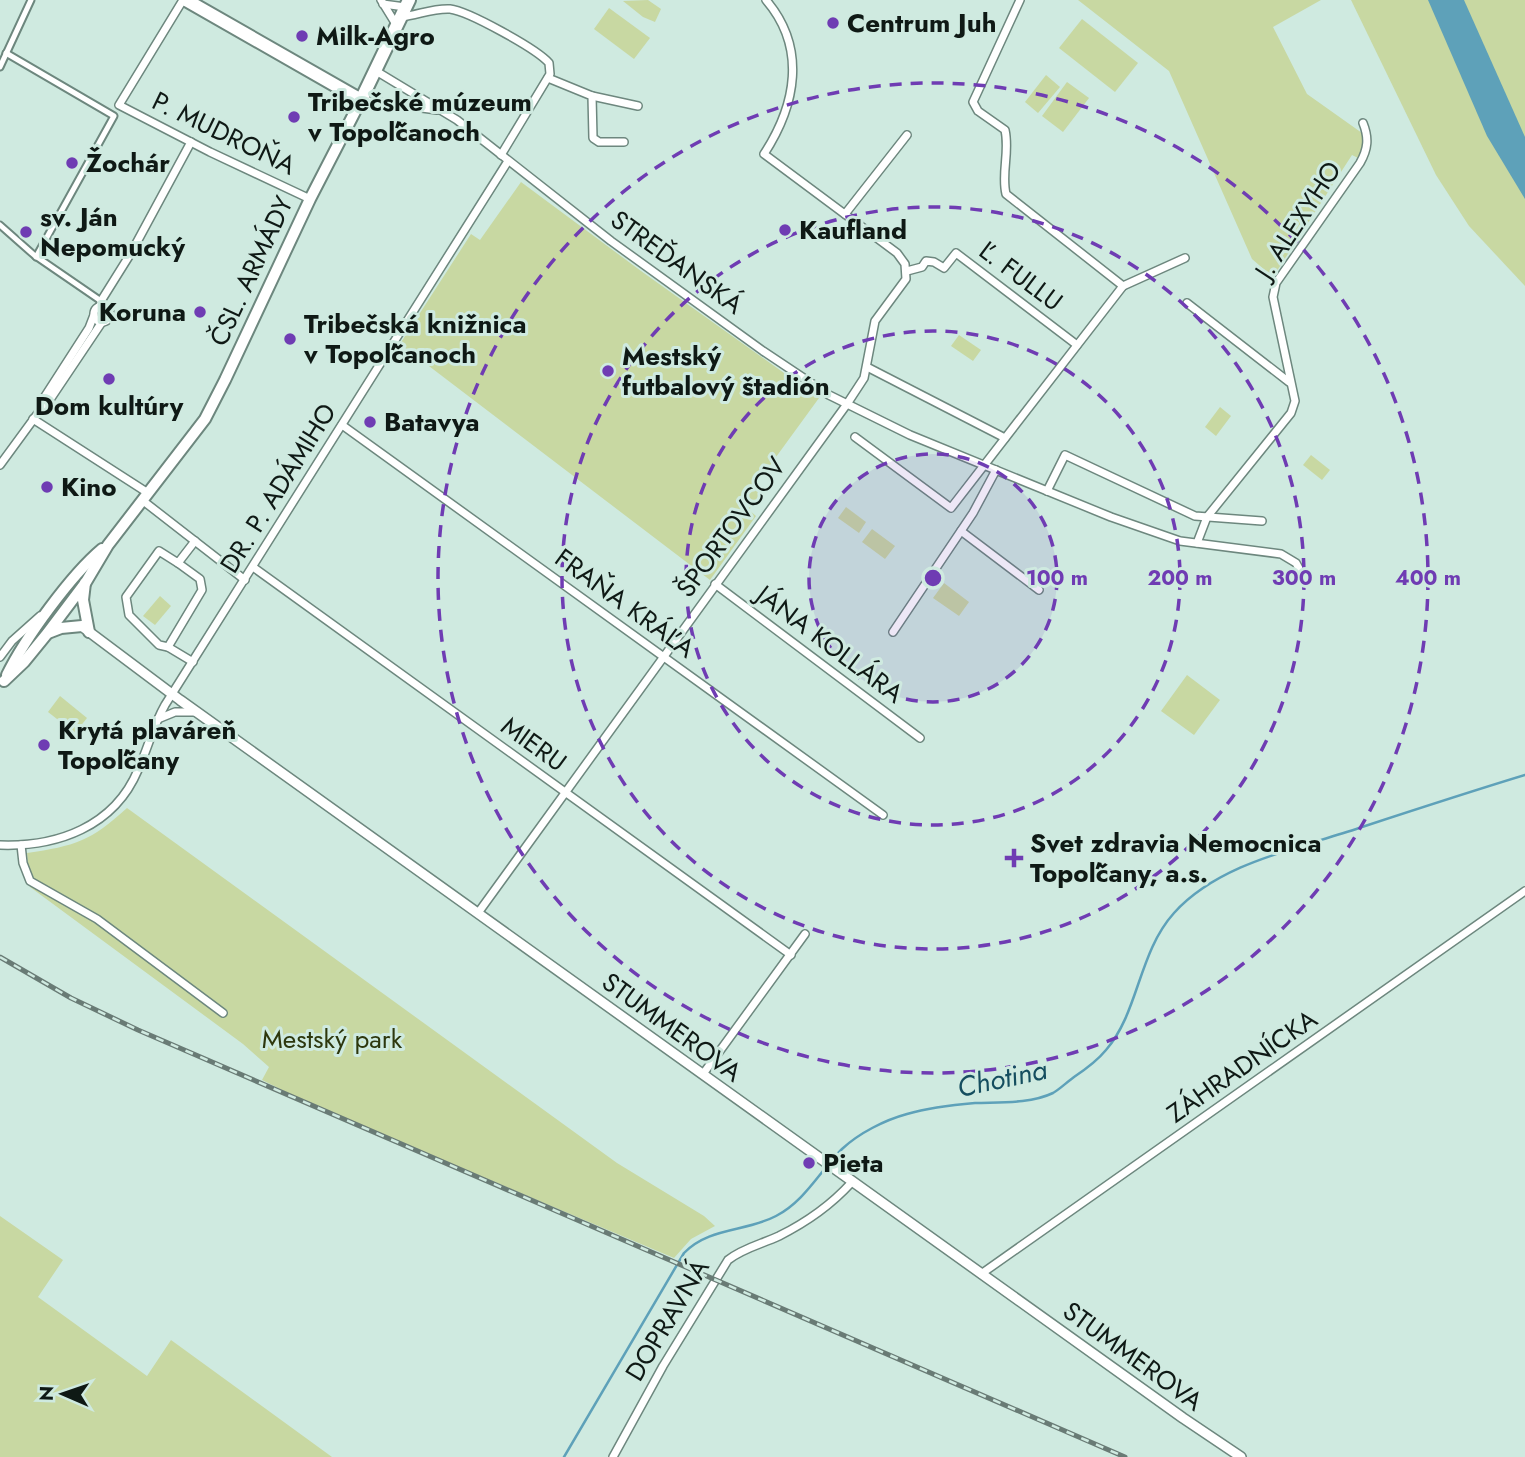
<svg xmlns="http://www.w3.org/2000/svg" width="1525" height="1457" font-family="Jost,sans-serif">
	<rect width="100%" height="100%" fill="#cfeae0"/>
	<g fill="#c8d8a2">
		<polygon points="648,0 661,9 655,22 643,17 623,1"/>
		<polygon points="1078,0 1321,0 1273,27 1307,94 1362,133 1366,144 1358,158 1352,155 1273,277 1252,259 1169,71"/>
		<polygon points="1351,0 1525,0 1525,286 1469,226 1436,175"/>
		<polygon points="609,8 650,38 634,59 594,29"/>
		<polygon points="1082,19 1138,63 1115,92 1059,48"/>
		<polygon points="1046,75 1060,87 1038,113 1025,102"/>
		<polygon points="1067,82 1089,98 1063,132 1042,116"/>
		<polygon points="521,182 641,271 819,398 757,483 764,489 749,510 756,516 710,580 400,344 471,234 480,240"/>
		<polygon points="959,335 981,350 973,361 951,346"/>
		<polygon points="1220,407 1231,416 1216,436 1205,427"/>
		<polygon points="1311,455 1330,470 1322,480 1303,465"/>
		<polygon points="846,507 866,522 859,533 838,518"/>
		<polygon points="872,529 895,546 885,559 862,542"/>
		<polygon points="944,583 969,602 959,616 933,598"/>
		<polygon points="160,596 171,606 155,625 143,616"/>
		<polygon points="1187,675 1220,700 1194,735 1161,711"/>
		<polygon points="60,696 87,718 75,733 48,712"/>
		<path d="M127,808L617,1163L704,1216L715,1226L691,1239L674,1258L308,1103L262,1080L269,1067L243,1044L30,887L27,853C75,846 91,841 127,808Z"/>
		<polygon points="0,1216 63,1260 38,1297 147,1376 171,1340 332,1457 0,1457"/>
	</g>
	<polygon fill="#5ea1b9" points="1428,0 1464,0 1525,137 1525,199 1487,136"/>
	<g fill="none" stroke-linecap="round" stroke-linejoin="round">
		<path stroke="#5ea1b9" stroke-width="2.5" d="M564,1457L684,1253C709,1227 746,1232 776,1216C805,1201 820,1171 842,1149C859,1133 885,1120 907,1114C928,1108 952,1105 975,1103C1000,1102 1030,1104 1053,1093C1060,1089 1067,1082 1074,1077C1086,1069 1097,1061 1106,1050C1139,1012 1138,953 1174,913C1219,863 1297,849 1359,828C1414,810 1469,792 1525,775"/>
		<defs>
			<g id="pedestrian">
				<polyline points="6,53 114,116 36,257"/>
				<polyline points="0,67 31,0"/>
				<polyline points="0,225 34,255 101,301 99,306"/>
			</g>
			<g id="minor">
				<polyline points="183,0 119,105 210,152 310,199"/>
				<polyline points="381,0 397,26"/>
				<polyline points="383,4 405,7"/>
				<path d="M401,17C418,15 433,8 450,9C468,11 537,49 549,63L550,74L501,155"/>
				<polyline points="376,71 457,120 611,241 763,351 829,395 910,435 1111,517 1180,541 1281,554 1296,563 1303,576"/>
				<polyline points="548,78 592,96 593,138 599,142 624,142"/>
				<polyline points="592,96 638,106"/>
				<polyline points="361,100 437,110"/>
				<polyline points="845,214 907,135"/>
				<polyline points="907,271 922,267 926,261 934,262 944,268 956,253 1077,345"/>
				<polyline points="1123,286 1185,258"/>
				<polyline points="101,301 131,253 191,142"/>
				<polyline points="1187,303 1289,382"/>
				<circle cx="102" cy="314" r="8"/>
				<polyline points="867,367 1005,438"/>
				<polyline points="41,408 42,401 89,328 94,315"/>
				<polyline points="33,419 148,493"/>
				<polyline points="342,425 883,815"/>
				<path d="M855,437L951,508L1123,286L1006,194C1001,173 1010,152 1005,130L978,111L973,102L1020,0"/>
				<polyline points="0,465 41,409 47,404 102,322"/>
				<polyline points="1047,491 1065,455 1195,516 1262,521"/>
				<polyline points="142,500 245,580"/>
				<polyline points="961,531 1039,590"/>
				<path d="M1197,543L1207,517L1291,413L1295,401L1273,297L1276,283L1360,163C1368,149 1369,138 1363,123"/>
				<polyline points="253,567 791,955"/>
				<polyline points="715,584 920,738"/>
				<polyline points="893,632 973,513 996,470"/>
				<polyline points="168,647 202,590 200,579 178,563"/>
				<polyline points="0,657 12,641 40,616"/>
				<polyline points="193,662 168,647 159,645 129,615 126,597 159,551 178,563 195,541"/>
				<polyline points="158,719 175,712 197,712"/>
				<path d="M0,845C57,847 114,827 138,770C148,748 153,726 165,705L508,161"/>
				<polyline points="21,845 23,863 30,881 97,919 223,1013"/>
				<path d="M478,913L847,404L864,378L875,321L906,279L905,264L897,253L764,154C796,105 807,48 766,0"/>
				<polyline points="703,1074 805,934"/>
				<polyline points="981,1274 1525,891"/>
				<path d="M613,1457L663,1366L728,1260C743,1248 762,1244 779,1236C805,1223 831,1205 851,1183"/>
			</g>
			<polyline id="tertiary" points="84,628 180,700 1183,1418 1241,1457"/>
			<g id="secondary">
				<polyline points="85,583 83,600 89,632"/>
				<polyline points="48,633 61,628 82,626"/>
				<path d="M7,675C25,638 71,575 102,549"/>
				<polyline points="4,681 24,662 46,635 86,582 108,545 205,419 225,380 310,199 361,100"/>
			</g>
			<polyline id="primary" points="186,0 361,100 409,0"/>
		</defs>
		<use href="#pedestrian" stroke="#6d877e" stroke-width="9"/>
		<use href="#minor" stroke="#6d877e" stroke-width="10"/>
		<use href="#tertiary" stroke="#6d877e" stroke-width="12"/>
		<use href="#secondary" stroke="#6d877e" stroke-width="14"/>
		<use href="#primary" stroke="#6d877e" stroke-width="16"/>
		<use href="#pedestrian" stroke="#fff" stroke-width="5"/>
		<use href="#minor" stroke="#fff" stroke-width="7"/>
		<use href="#tertiary" stroke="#fff" stroke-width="9"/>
		<use href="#secondary" stroke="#fff" stroke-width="10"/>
		<use href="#primary" stroke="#fff" stroke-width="12"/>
		<defs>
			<polyline id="rail" points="0,957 71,998 138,1030 1125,1457"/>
		</defs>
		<use href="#rail" stroke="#697b75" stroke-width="5"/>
		<use href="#rail" stroke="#cfeae0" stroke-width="2.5" stroke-dasharray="8" stroke-linecap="butt"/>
	</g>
	<circle cx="933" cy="578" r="124" fill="#6f3cb3" fill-opacity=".12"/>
	<g fill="none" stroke="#6f3cb3" stroke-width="3.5" stroke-dasharray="12 9">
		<circle cx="933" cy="578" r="124"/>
		<circle cx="933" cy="578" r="247"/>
		<circle cx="933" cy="578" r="371"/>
		<circle cx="933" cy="578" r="495"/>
	</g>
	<g fill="#6f3cb3" stroke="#cfeae0" stroke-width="2.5">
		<circle cx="833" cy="23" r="7"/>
		<circle cx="302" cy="36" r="7"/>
		<circle cx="294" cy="117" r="7"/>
		<circle cx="72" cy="163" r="7"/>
		<circle cx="785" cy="230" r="7"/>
		<circle cx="26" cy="232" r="7"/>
		<circle cx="200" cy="312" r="7"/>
		<circle cx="290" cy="339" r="7"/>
		<circle cx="608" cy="371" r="7"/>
		<circle cx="109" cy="379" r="7"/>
		<circle cx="370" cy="422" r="7"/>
		<circle cx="47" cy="487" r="7"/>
		<circle cx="44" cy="745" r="7"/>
		<path d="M1010.5 847.5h7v7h7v7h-7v7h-7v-7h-7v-7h7z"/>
		<circle cx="809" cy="1163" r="7"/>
	</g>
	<g text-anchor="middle" stroke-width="6" stroke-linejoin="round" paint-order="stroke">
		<g font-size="26" font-weight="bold" fill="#0f1915" stroke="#cfeae0" text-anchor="start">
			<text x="847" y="32">Centrum Juh</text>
			<text x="316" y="45">Milk-Agro</text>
			<text x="308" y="111">Tribečské múzeum<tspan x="308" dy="30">v Topoľčanoch</tspan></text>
			<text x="86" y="172">Žochár</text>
			<text x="40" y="226">sv. Ján<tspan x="40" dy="30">Nepomucký</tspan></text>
			<text x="799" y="239">Kaufland</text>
			<text x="186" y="321" text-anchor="end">Koruna</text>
			<text x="304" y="333">Tribečská knižnica<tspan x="304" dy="30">v Topoľčanoch</tspan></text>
			<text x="622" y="365">Mestský<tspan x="622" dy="30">futbalový štadión</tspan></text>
			<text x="109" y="415" text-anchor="middle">Dom kultúry</text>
			<text x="384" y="431">Batavya</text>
			<text x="61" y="496">Kino</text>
			<text x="58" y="739">Krytá plaváreň<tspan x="58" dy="30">Topoľčany</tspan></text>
			<text x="1030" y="852">Svet zdravia Nemocnica<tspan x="1030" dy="30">Topoľčany, a.s.</tspan></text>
			<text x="823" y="1172">Pieta</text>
		</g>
		<g font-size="26" fill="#0f1915" stroke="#cfeae0">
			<text transform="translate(224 133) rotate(26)" y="9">P. MUDROŇA</text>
			<text transform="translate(1298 220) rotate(-57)" y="9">J. ALEXYHO</text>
			<text transform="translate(677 262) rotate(36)" y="9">STREĎANSKÁ</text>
			<text transform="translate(251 271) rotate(-65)" y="9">ČSL. ARMÁDY</text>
			<text transform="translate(1021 276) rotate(37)" y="9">Ľ. FULLU</text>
			<text transform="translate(278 488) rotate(-58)" y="9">DR. P. ADÁMIHO</text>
			<text transform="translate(731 527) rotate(-54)" y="9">ŠPORTOVCOV</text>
			<text transform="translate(625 603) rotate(36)" y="9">FRAŇA KRÁĽA</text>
			<text transform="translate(830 644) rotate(37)" y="9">JÁNA KOLLÁRA</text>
			<text transform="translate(534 744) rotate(36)" y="9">MIERU</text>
			<text transform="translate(672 1027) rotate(36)" y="9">STUMMEROVA</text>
			<text transform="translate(1242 1066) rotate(-35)" y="9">ZÁHRADNÍCKA</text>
			<text transform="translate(667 1320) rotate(-59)" y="9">DOPRAVNÁ</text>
			<text transform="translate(1133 1356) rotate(36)" y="9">STUMMEROVA</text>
		</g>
		<g font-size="26" fill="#2d370d" stroke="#cfeae0">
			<text x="332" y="1048">Mestský park</text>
		</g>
		<g font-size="28" font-style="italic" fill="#154e5f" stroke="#cfeae0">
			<text transform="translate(1002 1078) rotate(-12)" y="10">Chotina</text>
		</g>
	</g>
	<circle cx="933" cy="578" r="10" fill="#6f3cb3" stroke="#cfeae0" stroke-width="3.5"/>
	<g font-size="21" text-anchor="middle" font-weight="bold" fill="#6f3cb3" stroke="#cfeae0" stroke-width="6" stroke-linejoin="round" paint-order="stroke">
		<text x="1057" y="585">100 m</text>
		<text x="1180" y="585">200 m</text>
		<text x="1304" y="585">300 m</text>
		<text x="1428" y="585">400 m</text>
	</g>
	<g transform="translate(63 1394) rotate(272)" stroke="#cfeae0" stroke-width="5" paint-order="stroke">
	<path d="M0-5L12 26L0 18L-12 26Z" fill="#0f1915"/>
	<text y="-10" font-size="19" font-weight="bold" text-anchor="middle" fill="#0f1915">N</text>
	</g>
</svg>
